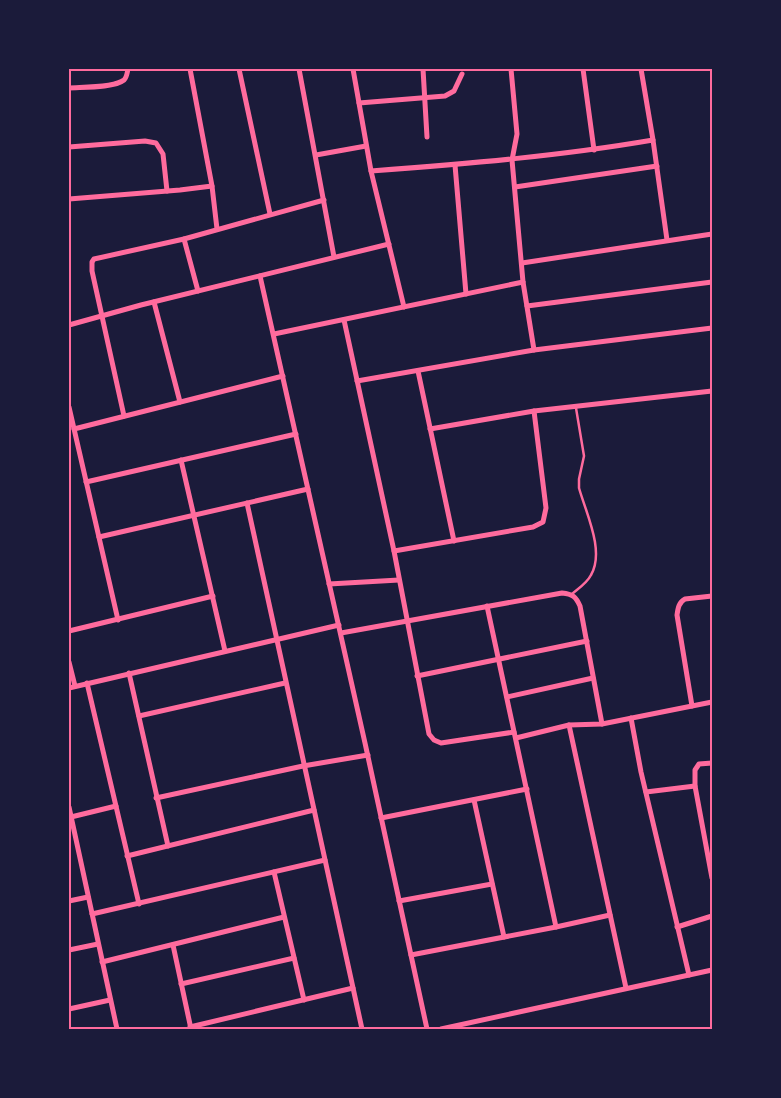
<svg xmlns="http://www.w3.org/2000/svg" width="781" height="1098" font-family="'Noto Serif',serif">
	<rect width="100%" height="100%" fill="#1b1b3a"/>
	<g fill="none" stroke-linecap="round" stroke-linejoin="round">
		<path stroke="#ff6b9d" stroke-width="2.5" d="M572,594C579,588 587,583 591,575C605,551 586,513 579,488V479L584,456L576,408"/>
		<g stroke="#ff6b9d" stroke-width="5">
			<polyline points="190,69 212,186 217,229"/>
			<polyline points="239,69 270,214"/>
			<polyline points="299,69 334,257"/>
			<polyline points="353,69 371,171 404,307"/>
			<polyline points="423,69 427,137"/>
			<polyline points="511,69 517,134 512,160 523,282 534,350"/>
			<polyline points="583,69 594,150"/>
			<polyline points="641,69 653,140 667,240"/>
			<path d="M69,88C82,87 114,88 124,80C127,77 127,73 128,69"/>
			<polyline points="359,103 445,96 454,91 462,74"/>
			<polyline points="69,147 145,141 156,143 163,154 167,191"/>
			<polyline points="316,155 366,146"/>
			<polyline points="455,165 466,294"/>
			<path d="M371,171C465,164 560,156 653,140"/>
			<polyline points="515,187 657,166"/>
			<polyline points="69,199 180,190 212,186"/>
			<polyline points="184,239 198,291"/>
			<polyline points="522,263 712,234"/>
			<polyline points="260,276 365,743 427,1029"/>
			<polyline points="154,302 180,402"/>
			<polyline points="527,306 712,282"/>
			<polyline points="344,320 394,551 429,734 434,740 441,743 514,732"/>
			<polyline points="69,325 141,305 389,244"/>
			<polyline points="274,334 523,282"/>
			<polyline points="418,371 454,541"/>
			<polyline points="357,381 534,350 712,328"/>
			<polyline points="69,407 118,620"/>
			<polyline points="124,416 92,271 92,262 94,259 184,239 324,200"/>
			<polyline points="74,429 283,376"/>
			<polyline points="430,429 534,411 712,391"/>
			<polyline points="181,460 225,651"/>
			<polyline points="86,482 296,434"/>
			<polyline points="247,503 362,1029"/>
			<polyline points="99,537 308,489"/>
			<polyline points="394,551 533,527 543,522 546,508 534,411"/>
			<polyline points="329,584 399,580"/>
			<polyline points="487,606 556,927"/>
			<polyline points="69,631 213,596"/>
			<path d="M341,633L562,593C573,594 576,597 580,606L602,724"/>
			<polyline points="69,662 75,686"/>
			<polyline points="129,673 168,846"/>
			<polyline points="417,676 587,641"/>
			<polyline points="87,683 139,904"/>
			<polyline points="69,688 339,625"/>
			<polyline points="507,697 593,678"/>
			<path d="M692,706L677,615C678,608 679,602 685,599L712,596"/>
			<polyline points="139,716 285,683"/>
			<polyline points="631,718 641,772 689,975"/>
			<polyline points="569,725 626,988"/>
			<polyline points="516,738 569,725 602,724 712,702"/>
			<polyline points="712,763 699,764 695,770 695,786 712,878"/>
			<polyline points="646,792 695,786"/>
			<polyline points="156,798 303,766 368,755"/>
			<polyline points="474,800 504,937"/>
			<polyline points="69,807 117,1029"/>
			<polyline points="71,817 116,806"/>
			<polyline points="381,818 527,789"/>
			<polyline points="127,856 314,810"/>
			<polyline points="274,872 304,1000"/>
			<polyline points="69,901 88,897"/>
			<polyline points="399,901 492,884"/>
			<polyline points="92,914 325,860"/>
			<polyline points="677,927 712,916"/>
			<polyline points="173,945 191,1029"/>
			<polyline points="69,950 98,944"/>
			<polyline points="411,955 556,927 610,915"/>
			<polyline points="102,962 284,917"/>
			<polyline points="181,984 294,958"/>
			<polyline points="69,1009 110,1000"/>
			<polyline points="190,1027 353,988"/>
			<polyline points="441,1029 712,970"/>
		</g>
	</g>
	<rect width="781" height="1098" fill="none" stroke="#1b1b3a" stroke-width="140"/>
	<rect x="70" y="70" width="641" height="958" fill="none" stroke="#ff6b9d" stroke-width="2"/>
</svg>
